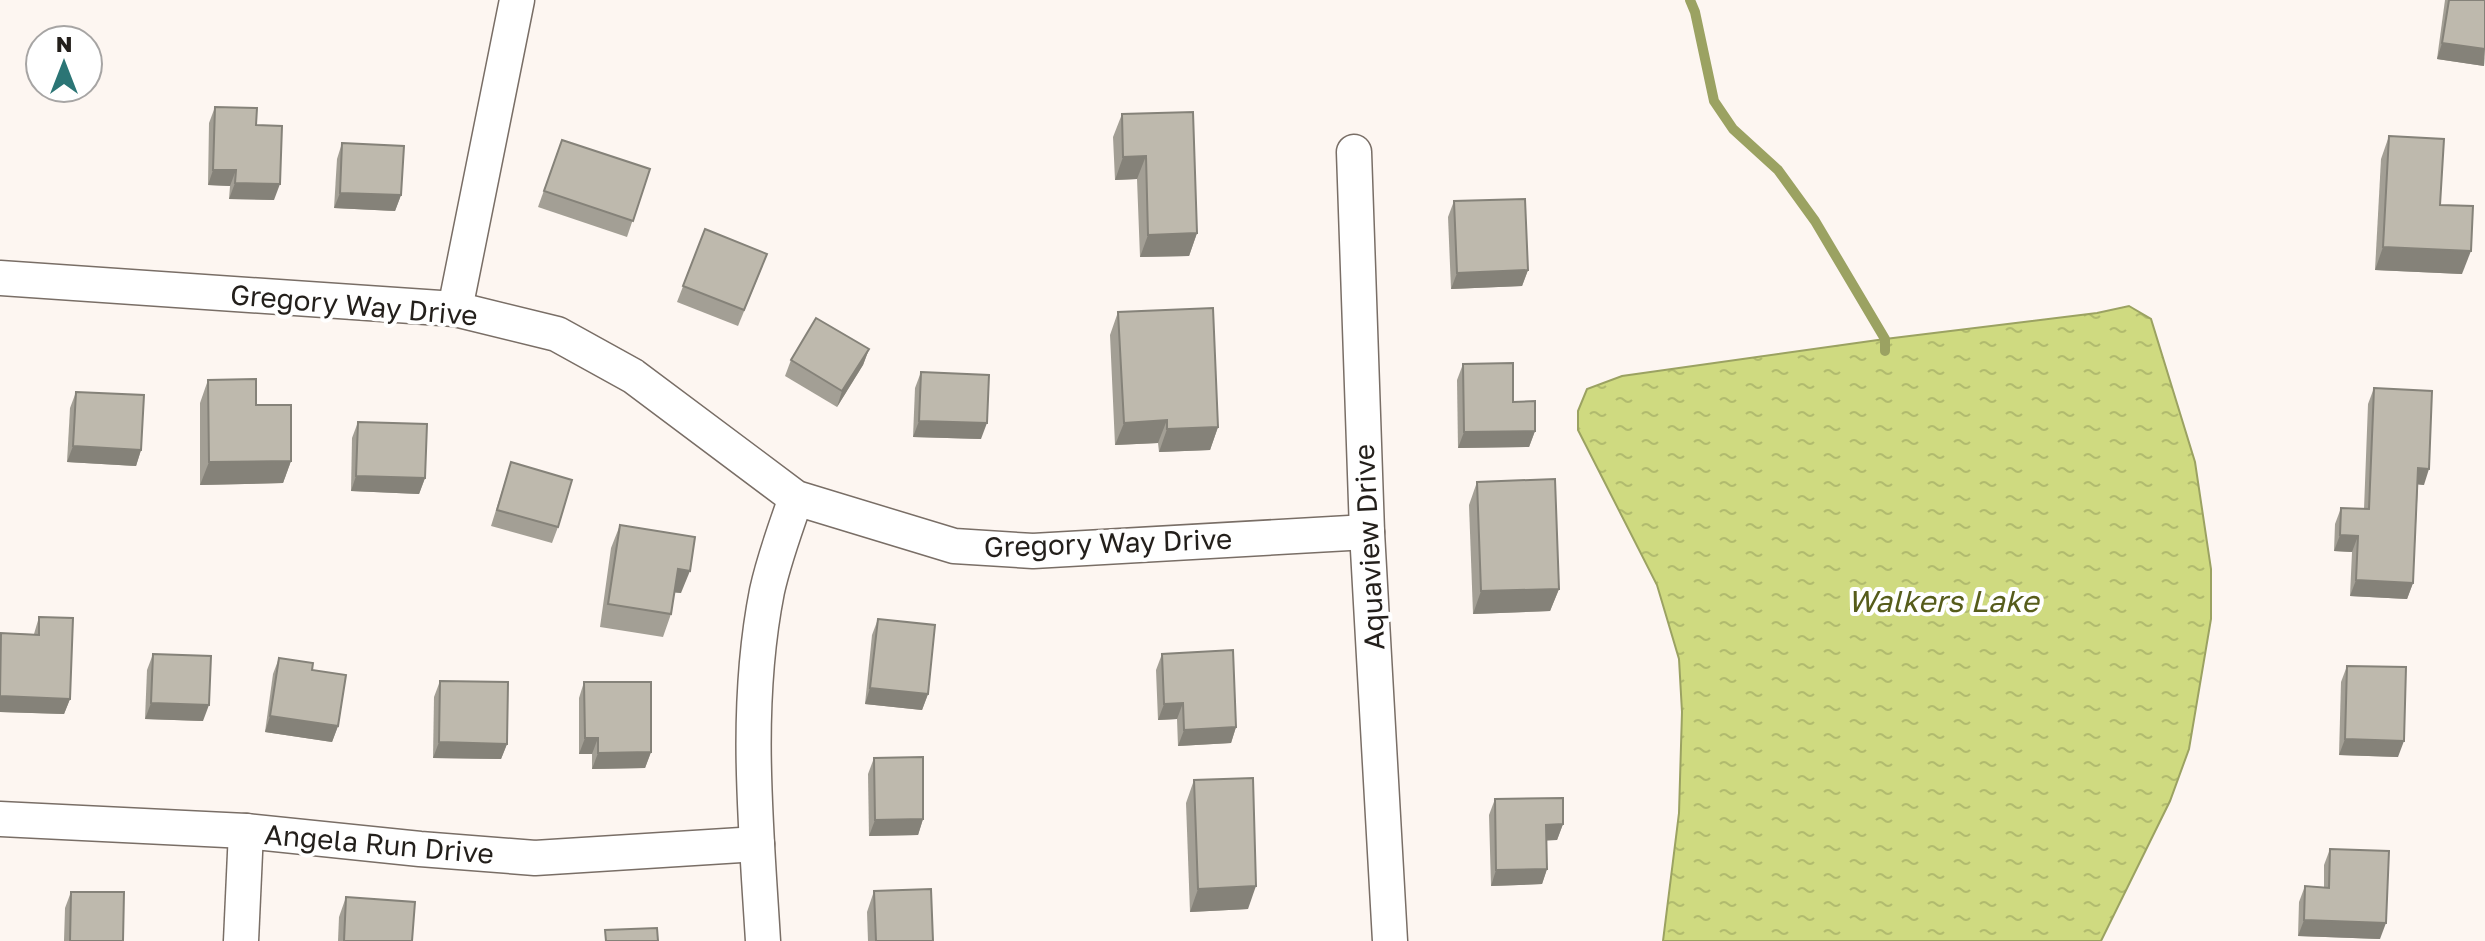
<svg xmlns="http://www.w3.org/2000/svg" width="2485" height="941" font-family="'Golos Text',sans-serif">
	<defs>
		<pattern id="water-ripples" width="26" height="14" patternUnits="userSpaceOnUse" patternTransform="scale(2)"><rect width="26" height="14" fill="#cfda80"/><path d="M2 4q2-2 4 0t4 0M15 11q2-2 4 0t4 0" fill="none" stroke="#b1bb6e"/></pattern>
	</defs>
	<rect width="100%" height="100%" fill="#fdf6f1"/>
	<polygon fill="url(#water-ripples)" stroke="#9ba262" stroke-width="2" points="2129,306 2151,319 2195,462 2211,569 2211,619 2189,749 2170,801 2101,941 1663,941 1679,813 1682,712 1679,659 1657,585 1578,430 1578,411 1587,389 1622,376 1885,339 2097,313"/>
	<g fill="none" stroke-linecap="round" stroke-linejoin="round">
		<polyline stroke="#9ba262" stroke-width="10" points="1690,0 1695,12 1714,101 1733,129 1778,170 1815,221 1885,339 1885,351"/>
		<defs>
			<g id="street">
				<polyline points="1354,152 1367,532 1390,941"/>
				<polyline points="0,278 455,309 557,334 633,376 796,498 954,546 1033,551 1367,532"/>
				<polyline points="455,309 517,0"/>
				<polyline points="0,819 246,831 420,849 535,858 757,844"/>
				<polyline points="241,941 246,831"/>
				<path d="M763,941C756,825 744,707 767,591C774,559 785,529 796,498"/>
			</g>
		</defs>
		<use href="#street" stroke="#796e66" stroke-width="37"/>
		<use href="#street" stroke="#fff" stroke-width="34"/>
	</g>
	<g fill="#a39f95">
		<polygon points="2445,0 2485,0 2484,66 2437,59"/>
		<polygon points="215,107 256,125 274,200 229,199 230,186 208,185 209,123"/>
		<polygon points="1122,114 1197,233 1189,256 1140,257 1137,179 1115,180 1113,137"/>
		<polygon points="2389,136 2440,205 2462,274 2375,270 2381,159"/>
		<polygon points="562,140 650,169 627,237 538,207"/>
		<polygon points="342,143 401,195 395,211 334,208 337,159"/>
		<polygon points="1454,201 1528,270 1522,286 1451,289 1448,217"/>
		<polygon points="705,229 761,270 738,326 677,302"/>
		<polygon points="1118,312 1218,427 1210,450 1159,452 1158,443 1115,445 1110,335"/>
		<polygon points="869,349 863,365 837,407 785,376 791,360"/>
		<polygon points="1463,364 1513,402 1535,431 1529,447 1458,448 1457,380"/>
		<polygon points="921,372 981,439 913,437 915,388"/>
		<polygon points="208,380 256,405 291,461 283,483 200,485 200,403"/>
		<polygon points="2374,388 2424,485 2418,484 2413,583 2407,599 2350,596 2352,552 2334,551 2335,524 2341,508 2364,509 2368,404"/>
		<polygon points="76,392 141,450 136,466 67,462 70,408"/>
		<polygon points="358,422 425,478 419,494 351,491 352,438"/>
		<polygon points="511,462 558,527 552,543 491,526"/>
		<polygon points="1477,482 1559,589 1550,611 1473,614 1469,505"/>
		<polygon points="620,525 681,593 674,592 671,614 663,637 600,627 611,548"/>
		<polygon points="39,617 70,699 64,714 0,712 0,636 1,633 34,634"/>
		<polygon points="878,619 928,694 922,710 865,704 872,635"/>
		<polygon points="153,654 203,721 145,719 147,670"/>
		<polygon points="1162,654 1236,727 1231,743 1178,746 1177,719 1158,720 1156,670"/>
		<polygon points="279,658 312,670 338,726 332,742 265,732 273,674"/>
		<polygon points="2347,666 2398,757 2339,755 2341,682"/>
		<polygon points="440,681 507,744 501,759 433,758 434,697"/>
		<polygon points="584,682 651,752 645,768 592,769 592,754 579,754 579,698"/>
		<polygon points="874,758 923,819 918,835 869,836 868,774"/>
		<polygon points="1194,780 1248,909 1190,912 1186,803"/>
		<polygon points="1495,799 1563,824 1557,840 1546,840 1547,869 1542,884 1491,886 1489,815"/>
		<polygon points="2330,849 2380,939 2298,936 2299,902 2305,886 2324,887 2324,865"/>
		<polygon points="874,891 933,941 868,941 867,912"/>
		<polygon points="71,892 123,941 64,941 65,908"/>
		<polygon points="346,897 412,941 338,941 339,917"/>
	</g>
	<g fill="#858279">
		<polygon points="2442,43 2485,49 2484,66 2437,59"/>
		<polygon points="1146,156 1137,179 1115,180 1123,157"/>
		<polygon points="213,170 236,170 230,186 208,185"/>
		<polygon points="235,183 280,184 274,200 229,199"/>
		<polygon points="340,193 401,195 395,211 334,208"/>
		<polygon points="1197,233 1189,256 1140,257 1148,235"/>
		<polygon points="2383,247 2471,251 2462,274 2375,270"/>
		<polygon points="1528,270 1522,286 1451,289 1457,273"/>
		<polygon points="869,349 863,365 837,407 842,391"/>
		<polygon points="1167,420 1158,443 1115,445 1124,423"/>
		<polygon points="919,421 987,423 981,439 913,437"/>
		<polygon points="1218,427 1210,450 1159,452 1167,429"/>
		<polygon points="1535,431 1529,447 1458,448 1464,432"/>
		<polygon points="73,446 141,450 136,466 67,462"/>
		<polygon points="291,461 283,483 200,485 209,462"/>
		<polygon points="2418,468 2429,469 2424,485 2412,484"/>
		<polygon points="356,476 425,478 419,494 351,491"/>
		<polygon points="2340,535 2358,536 2352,552 2334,551"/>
		<polygon points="678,569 690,571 681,593 669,592"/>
		<polygon points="2356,580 2413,583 2407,599 2350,596"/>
		<polygon points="1559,589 1550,611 1473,614 1481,591"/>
		<polygon points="870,688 928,694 922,710 865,704"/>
		<polygon points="0,696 70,699 64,714 0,712"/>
		<polygon points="151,703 209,705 203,721 145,719"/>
		<polygon points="1183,703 1177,719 1158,720 1164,704"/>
		<polygon points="270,716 338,726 332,742 265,732"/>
		<polygon points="1236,727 1231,743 1178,746 1184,730"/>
		<polygon points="585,738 598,738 592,754 579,754"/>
		<polygon points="2345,739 2404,741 2398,757 2339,755"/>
		<polygon points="439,742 507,744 501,759 433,758"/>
		<polygon points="651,752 645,768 592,769 598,753"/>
		<polygon points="923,819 918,835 869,836 875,820"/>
		<polygon points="1563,824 1557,840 1540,841 1546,825"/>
		<polygon points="1547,869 1542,884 1491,886 1496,870"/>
		<polygon points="1256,886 1248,909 1190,912 1198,889"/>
		<polygon points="2304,920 2386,923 2380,939 2298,936"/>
	</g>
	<g fill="#beb9ad" stroke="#858279" stroke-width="2">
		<polygon points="2449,0 2485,0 2485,49 2442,43"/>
		<polygon points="215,107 257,108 256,125 282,126 280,184 235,183 236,170 213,170"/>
		<polygon points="1193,112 1197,233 1148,235 1146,156 1123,157 1122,114"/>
		<polygon points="2389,136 2444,139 2440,205 2473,206 2471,251 2383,247"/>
		<polygon points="562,140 650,169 633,221 544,191"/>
		<polygon points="342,143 404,146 401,195 340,193"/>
		<polygon points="1525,199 1528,270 1457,273 1454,201"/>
		<polygon points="705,229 767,254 744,310 683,286"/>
		<polygon points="1213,308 1218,427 1167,429 1167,420 1124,423 1118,312"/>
		<polygon points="816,318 869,349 842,391 791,360"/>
		<polygon points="1513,363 1513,402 1535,401 1535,431 1464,432 1463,364"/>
		<polygon points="921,372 989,375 987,423 919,421"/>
		<polygon points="256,379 256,405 291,405 291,461 209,462 208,380"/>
		<polygon points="2374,388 2432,391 2429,469 2418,468 2413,583 2356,580 2358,536 2340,535 2341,508 2369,509"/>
		<polygon points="76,392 144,395 141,450 73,446"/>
		<polygon points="358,422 427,424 425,478 356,476"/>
		<polygon points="511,462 572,480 558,527 497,510"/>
		<polygon points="1555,479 1559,589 1481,591 1477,482"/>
		<polygon points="620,525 695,537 690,571 678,569 671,614 608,604"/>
		<polygon points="39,617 73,618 70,699 0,696 1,633 39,635"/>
		<polygon points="878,619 935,625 928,694 870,688"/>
		<polygon points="1233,650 1236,727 1184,730 1183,703 1164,704 1162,654"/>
		<polygon points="153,654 211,656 209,705 151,703"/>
		<polygon points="279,658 313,663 312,670 346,675 338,726 270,716"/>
		<polygon points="2347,666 2406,667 2404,741 2345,739"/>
		<polygon points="440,681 508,682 507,744 439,742"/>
		<polygon points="584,682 651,682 651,752 598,753 598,738 585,738"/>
		<polygon points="923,757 923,819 875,820 874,758"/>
		<polygon points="1253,778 1256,886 1198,889 1194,780"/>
		<polygon points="1563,798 1563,824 1546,825 1547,869 1496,870 1495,799"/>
		<polygon points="2330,849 2389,851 2386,923 2304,920 2305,886 2329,888"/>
		<polygon points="931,889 933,941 876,941 874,891"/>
		<polygon points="71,892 124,892 123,941 70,941"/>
		<polygon points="346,897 415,902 412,941 344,941"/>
		<polygon points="657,928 658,941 606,941 605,930"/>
	</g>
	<g text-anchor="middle" stroke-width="8" stroke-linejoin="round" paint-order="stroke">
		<g font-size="28" fill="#231f1b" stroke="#fff">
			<text transform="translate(354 305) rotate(5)" y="10">Gregory Way Drive</text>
			<text transform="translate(1108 543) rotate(-2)" y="10">Gregory Way Drive</text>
			<text transform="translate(1369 547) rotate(-93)" y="10">Aquaview Drive</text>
			<text transform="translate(379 844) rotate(5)" y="10">Angela Run Drive</text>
		</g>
		<g font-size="30" font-style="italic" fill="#565c1b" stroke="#fff">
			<text x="1943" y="612">Walkers Lake</text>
		</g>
	</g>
	<g transform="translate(64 64)"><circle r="38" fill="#ffffff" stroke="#a7a5a4" stroke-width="2"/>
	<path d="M0-6L14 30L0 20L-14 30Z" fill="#2b7575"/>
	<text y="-12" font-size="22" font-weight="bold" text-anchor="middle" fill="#231f1b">N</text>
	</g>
</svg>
